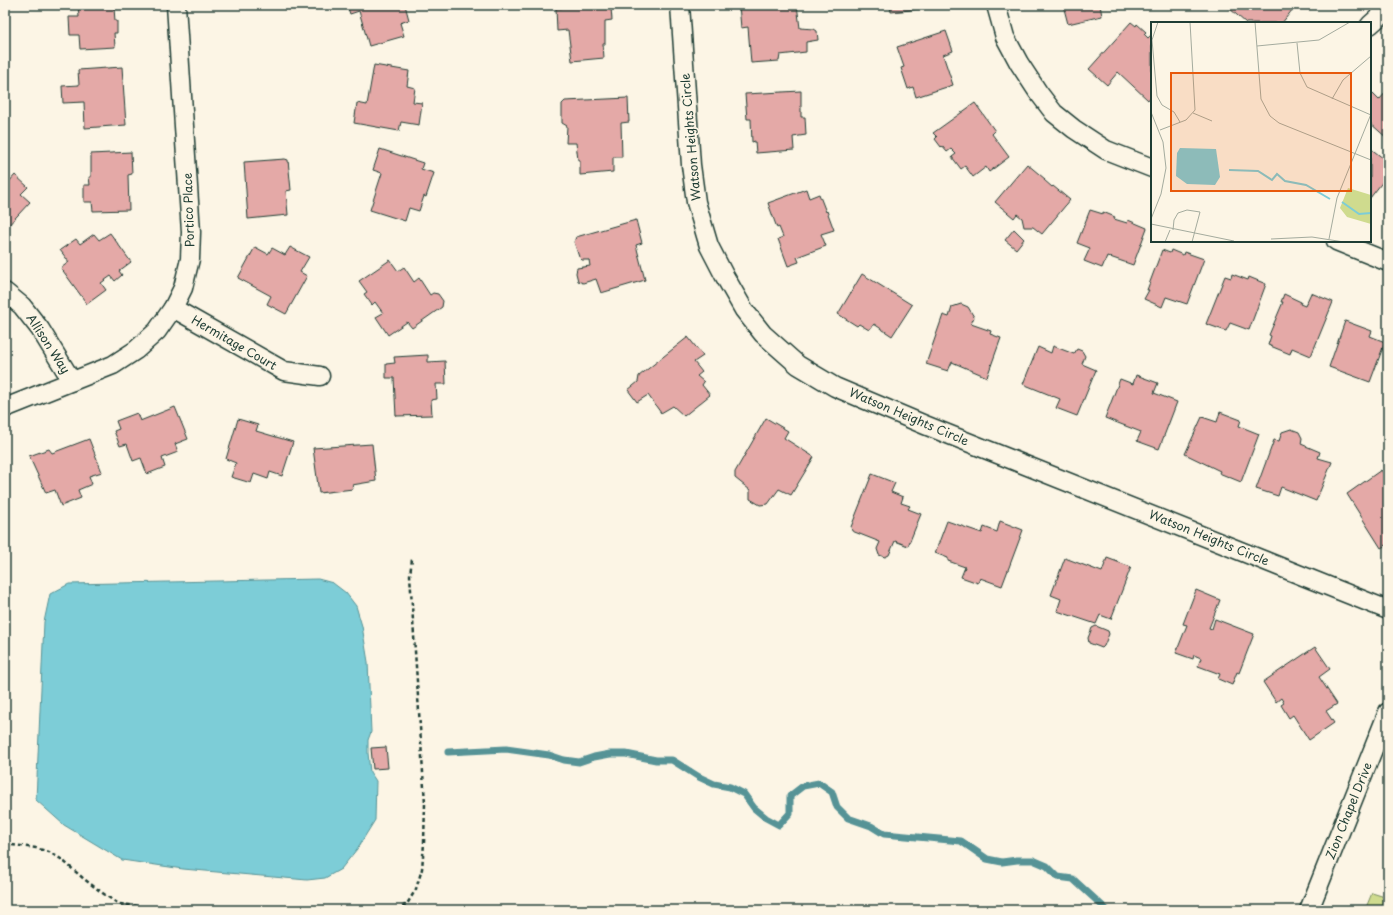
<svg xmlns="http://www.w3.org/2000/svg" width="1393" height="915" font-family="'Playpen Sans',sans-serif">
	<rect width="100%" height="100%" fill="#fcf5e5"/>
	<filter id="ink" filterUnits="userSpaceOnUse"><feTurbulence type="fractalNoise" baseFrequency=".025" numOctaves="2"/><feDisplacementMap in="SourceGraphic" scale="8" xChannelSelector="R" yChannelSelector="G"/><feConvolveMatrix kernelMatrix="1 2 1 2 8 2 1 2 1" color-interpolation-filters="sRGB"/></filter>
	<g filter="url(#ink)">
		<polygon fill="#cfdb8e" stroke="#778c61" points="1372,893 1388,898 1388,910 1365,910"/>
		<polygon fill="#7dcdd7" stroke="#579396" points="318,579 333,583 346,593 356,606 362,626 368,662 371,732 368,740 368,753 370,772 376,781 375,820 357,849 341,869 325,878 307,880 183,869 122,860 64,825 36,800 44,622 50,594 69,584"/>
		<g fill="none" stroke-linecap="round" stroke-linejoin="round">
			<polyline stroke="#579396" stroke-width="7" points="448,752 506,749 549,755 564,760 579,762 594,757 610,754 626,754 656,760 672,760 699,777 714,784 730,787 744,794 754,808 766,818 779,825 790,813 790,796 803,786 819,783 832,792 837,807 848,818 871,826 884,834 961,841 987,859 1002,862 1017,860 1033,860 1047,866 1058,877 1073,879 1107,910"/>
		</g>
		<g fill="#e4a9a7" stroke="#1f3d34">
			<polygon points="78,5 121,5 122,8 114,8 115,21 117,21 117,33 114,33 115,47 80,49 79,35 70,35 69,17 79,17"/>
			<polygon points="347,5 405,5 409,20 400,23 404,36 369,46 359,11 350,14"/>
			<polygon points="562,5 624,5 624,7 611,8 612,20 605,21 605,44 603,44 604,58 572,61 568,30 557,31 556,8 562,8"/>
			<polygon points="739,5 797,5 800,28 814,29 817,31 818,40 806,42 806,52 780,55 779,61 751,63 748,27 741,28"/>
			<polygon points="890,5 930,5 930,8 891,12"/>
			<polygon points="1063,5 1100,5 1102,16 1068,24"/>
			<polygon points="1231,5 1296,5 1282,23 1246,23 1229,8"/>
			<polygon points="1131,22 1136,26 1137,24 1146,32 1144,34 1148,38 1152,34 1152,95 1148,100 1118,72 1107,85 1089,69"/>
			<polygon points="946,31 953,51 943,55 953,85 916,97 913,87 908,89 901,68 904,67 897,47"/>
			<polygon points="374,65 409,71 407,86 415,88 413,102 422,103 419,125 401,122 399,131 354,123 357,103 367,105"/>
			<polygon points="122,67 126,125 85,128 84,102 63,103 62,86 79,85 78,70"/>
			<polygon points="1388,90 1388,139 1370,123 1370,91 1379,100"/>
			<polygon points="801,91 801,117 805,117 806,135 793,137 794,150 756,153 755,141 752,142 751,119 747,119 745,94"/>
			<polygon points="628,98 629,122 621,123 622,157 613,157 613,172 580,175 580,160 578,160 576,143 566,143 567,126 562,123 562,104 565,101"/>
			<polygon points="975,103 995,131 992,134 1009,157 989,172 986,167 973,177 965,166 961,169 952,157 956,154 951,149 947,152 942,146 941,147 935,139 937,137 933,133"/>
			<polygon points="1370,148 1388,162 1388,175 1370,198"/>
			<polygon points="380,149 423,163 421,169 434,173 426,197 424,196 419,211 409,208 405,221 370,210 382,173 373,170"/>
			<polygon points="131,152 132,174 128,175 129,210 93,211 92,202 84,202 84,185 90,185 89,177 91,177 91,154"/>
			<polygon points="285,159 288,160 291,190 286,191 288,215 248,219 244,162"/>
			<polygon points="1027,164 1045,179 1044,180 1052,187 1053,186 1070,200 1042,234 1033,227 1024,227 1022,218 1017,214 1014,218 995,202"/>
			<polygon points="15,175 28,187 21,194 30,202 5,229 5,180 8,183"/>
			<polygon points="806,189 809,198 819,194 826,212 827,211 834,230 821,234 826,246 797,257 799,262 788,266 778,239 783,237 779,227 777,228 768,203"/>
			<polygon points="1090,210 1103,214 1103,212 1115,217 1114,219 1127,223 1128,220 1147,228 1133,265 1107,256 1102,268 1084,261 1090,248 1077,243"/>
			<polygon points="636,220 642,243 636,245 645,280 601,293 596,279 583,283 578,281 576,273 577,268 590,266 589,260 582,260 579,257 574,242 576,237"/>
			<polygon points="1014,229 1024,239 1016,249 1005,240"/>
			<polygon points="110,233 131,262 119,271 122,275 115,281 111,276 101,283 106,290 87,304 61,268 69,262 60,250 76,239 80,244 94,234 99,240"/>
			<polygon points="255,247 268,254 272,248 285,255 290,247 309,257 300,272 307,276 286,314 267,304 271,296 238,278"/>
			<polygon points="1162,250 1170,253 1171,250 1183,255 1184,252 1204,259 1187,304 1166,297 1162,307 1144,299 1149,290 1147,290"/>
			<polygon points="390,260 398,271 404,267 414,282 419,278 430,295 433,293 438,294 443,301 442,307 412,328 407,322 388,335 376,317 383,313 375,302 372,305 364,294 367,292 359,281"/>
			<polygon points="862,274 912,305 892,336 874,324 869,330 859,324 857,326 838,314"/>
			<polygon points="1232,274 1248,280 1249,277 1266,284 1249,330 1230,323 1226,331 1206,324 1225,276 1231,278"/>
			<polygon points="1311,293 1333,302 1311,356 1292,348 1290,354 1268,345 1271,336 1269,335 1283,302 1281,302 1284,294 1301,302 1300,304 1305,306"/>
			<polygon points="961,304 968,307 974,317 971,324 991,331 990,334 1001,338 987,377 952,362 948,371 926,364 943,315 949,317 952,307"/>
			<polygon points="1345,321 1372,331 1370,336 1385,342 1370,382 1329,367"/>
			<polygon points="688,337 703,356 694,362 702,372 697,376 704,382 702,385 710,395 684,416 673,406 661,413 648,395 637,402 628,390 638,382 639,376"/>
			<polygon points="1053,346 1074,354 1077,349 1082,351 1085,356 1082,364 1096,370 1077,416 1056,408 1060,399 1023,384 1038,347 1051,353"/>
			<polygon points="428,355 428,362 445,361 446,384 436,384 437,399 431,400 432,415 396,416 394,378 386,378 386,364 395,363 394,357"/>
			<polygon points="1136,375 1158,383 1154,393 1177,402 1159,449 1137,441 1141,432 1105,418 1120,379 1133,384"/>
			<polygon points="175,407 188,439 175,444 178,452 162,458 165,467 147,474 141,458 133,461 127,444 120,446 114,431 119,429 116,421 137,413 140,421"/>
			<polygon points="1220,412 1241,420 1239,426 1259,434 1241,482 1219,473 1220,471 1185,454 1202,417 1217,422"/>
			<polygon points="766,418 788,431 784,438 814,457 791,495 779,489 768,504 760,505 750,499 750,490 735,478 735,472"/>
			<polygon points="238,419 258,425 256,431 293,442 282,476 270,472 268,479 254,474 251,483 231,477 236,463 226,459"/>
			<polygon points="1291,429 1299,432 1302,438 1301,444 1320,452 1318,458 1332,462 1316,501 1281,487 1278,496 1256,489 1274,440 1279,441 1282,432"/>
			<polygon points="89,439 102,472 89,476 92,484 78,490 81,498 61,506 55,490 46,493 29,456 49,449 52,453"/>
			<polygon points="372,444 376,481 352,485 353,489 319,493 313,448"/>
			<polygon points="1381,470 1386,476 1388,475 1388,544 1381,548 1347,494"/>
			<polygon points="872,474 895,483 891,492 903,497 901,503 910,506 908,509 921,514 908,546 895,541 889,555 885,557 879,555 877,549 880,542 852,531 851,527"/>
			<polygon points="947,521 982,533 984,527 997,532 1000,521 1023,530 1002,586 980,578 978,583 961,577 965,567 948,561 948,558 935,553"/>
			<polygon points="1065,558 1102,572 1107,558 1131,567 1111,619 1100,615 1096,624 1057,611 1061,599 1051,595"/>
			<polygon points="1196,590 1220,600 1209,628 1212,629 1215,619 1254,634 1239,673 1237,672 1232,685 1218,679 1220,674 1198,666 1201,658 1194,655 1193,659 1176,653 1187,625 1183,624"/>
			<polygon points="1096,626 1108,631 1109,634 1104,646 1102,648 1089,643 1088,638 1092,628"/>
			<polygon points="1315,647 1330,669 1319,677 1337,704 1326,711 1334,723 1309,740 1293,715 1289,718 1281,705 1284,703 1281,698 1276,702 1263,682"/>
			<polygon points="386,747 388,768 373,769 371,748"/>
		</g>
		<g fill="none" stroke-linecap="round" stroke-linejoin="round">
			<defs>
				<g id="minor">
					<polyline points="680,5 691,165 696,202 709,246 724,275 744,310 763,334 798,365 835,387 925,425 1388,610"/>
					<polyline points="996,5 1005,37 1019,63 1038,92 1054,113 1074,129 1106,150 1152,168"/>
					<polyline points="1370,25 1388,9"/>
					<polyline points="1336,241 1388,262"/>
					<polyline points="5,292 22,306 40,329 72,381"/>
					<polyline points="173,308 284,371 320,376"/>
					<polyline points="5,408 113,365 136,350 157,331 173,308 183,288 190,259 191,232 176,5"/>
					<polyline points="1309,910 1388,712"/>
				</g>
			</defs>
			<use href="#minor" stroke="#1f3d34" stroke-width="21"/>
			<g stroke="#1f3d34" stroke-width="2.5" stroke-dasharray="4 3" stroke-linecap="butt">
				<polyline points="5,844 36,848 49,852 61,859 84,879 108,897 119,904 174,910"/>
				<polyline points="396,910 407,904 416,889 422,869 424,843 425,803 410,575 412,559"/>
			</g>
			<use href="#minor" stroke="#fcf5e5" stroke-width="18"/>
		</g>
	</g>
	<g text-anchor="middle" stroke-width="3.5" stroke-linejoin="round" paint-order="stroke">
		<g font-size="12" fill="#1f3d34" stroke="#fcf5e5">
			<text transform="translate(691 137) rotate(-95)" y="4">Watson Heights Circle</text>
			<text transform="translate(189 210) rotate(-92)" y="4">Portico Place</text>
			<text transform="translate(234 343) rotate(30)" y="4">Hermitage Court</text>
			<text transform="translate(48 344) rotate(57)" y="4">Allison Way</text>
			<text transform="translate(909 417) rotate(23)" y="4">Watson Heights Circle</text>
			<text transform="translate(1209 538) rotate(22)" y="4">Watson Heights Circle</text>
			<text transform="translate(1349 811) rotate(-68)" y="4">Zion Chapel Drive</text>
		</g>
	</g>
	<g transform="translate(1151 22)">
		<rect width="220" height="220" fill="#fcf5e5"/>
		<path d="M197,166L220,173V202L196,195L189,186Z" fill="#cfdb8e"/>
		<path d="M29,126L65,127L69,155L64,163L36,162L25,154L26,131Z" fill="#7dcdd7"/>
		<path fill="none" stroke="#7dcdd7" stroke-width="2" d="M78,148L107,149L121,158L126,152L134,159L155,163L179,177M191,180L208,192L220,191"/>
		<path fill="none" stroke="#a4ab9e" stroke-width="1" d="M7,0L1,18L6,74L11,83L23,90L29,100M104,0L110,77L119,94L128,101L220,138M146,21L149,51L156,65L220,93M106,24L168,18L199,0M181,77L192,58L220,34M0,90L12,120L15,146L10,172L0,197M42,91L61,99M9,108L35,98L44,88L39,0M0,202L83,219M22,208L23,198L27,191L36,188L49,190L41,220M120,217L161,215L193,220M178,217L186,176L220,92M14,220L19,208"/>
		<path fill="#e8590c" fill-opacity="0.15" stroke="#e8590c" stroke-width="2" d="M20,51H200V169H20Z"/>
		<rect width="220" height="220" fill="none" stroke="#1f3d34" stroke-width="2"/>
	</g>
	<rect width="1393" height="915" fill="none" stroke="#fcf5e5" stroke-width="20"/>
	<rect x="10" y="10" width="1373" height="895" fill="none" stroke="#1f3d34" stroke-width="1.5" filter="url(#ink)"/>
</svg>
